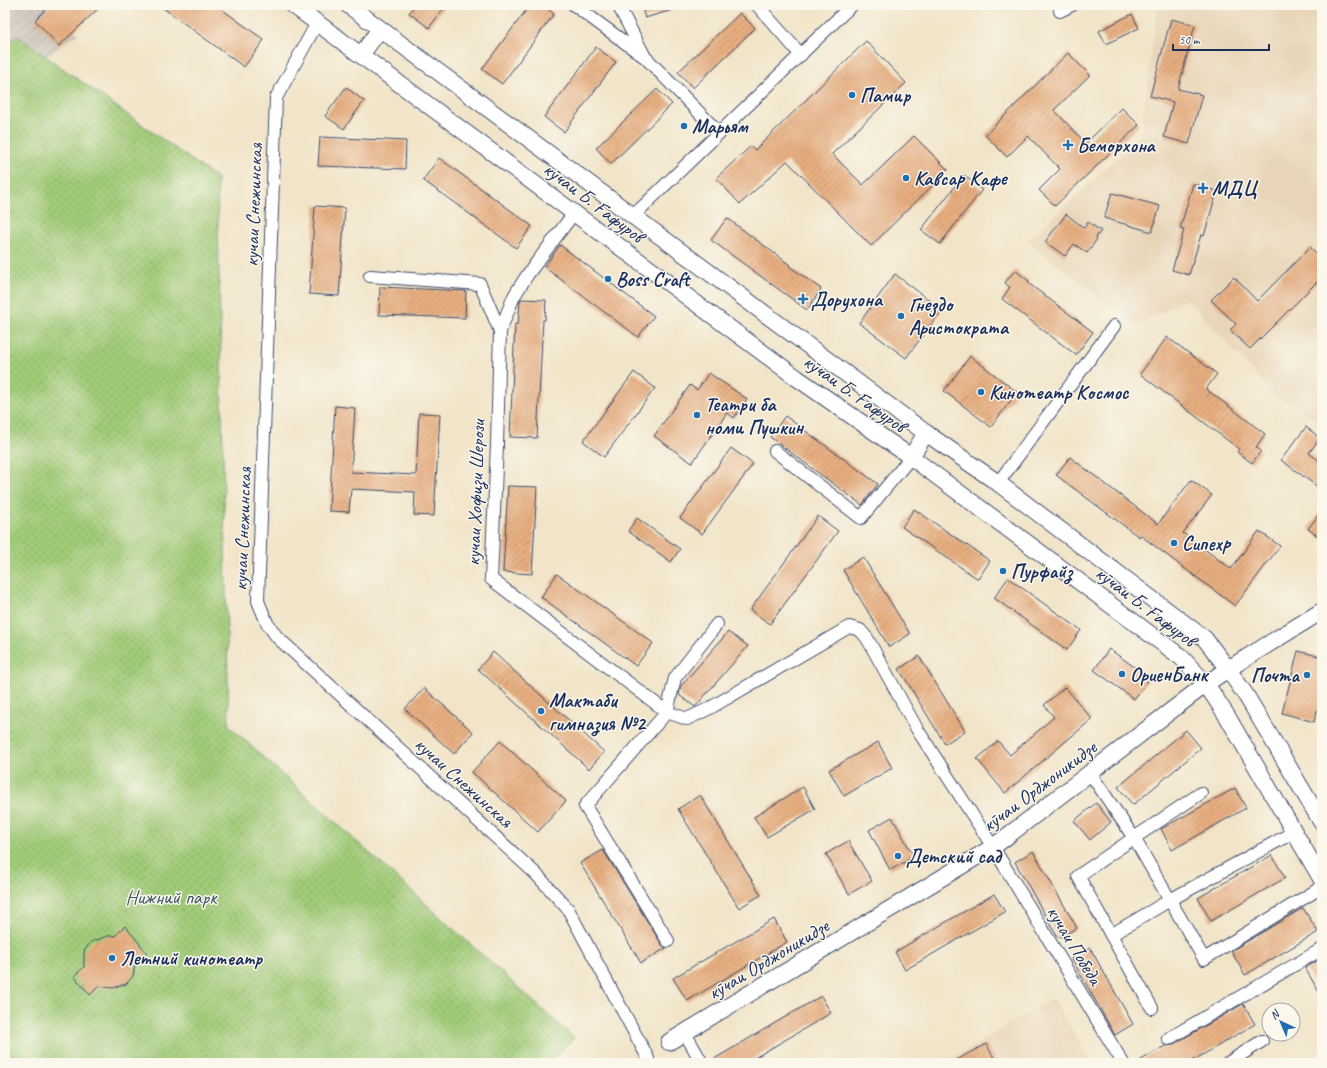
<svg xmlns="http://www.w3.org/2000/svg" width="1327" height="1068" font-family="Caveat,sans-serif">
	<defs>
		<pattern id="industrial-furrows" width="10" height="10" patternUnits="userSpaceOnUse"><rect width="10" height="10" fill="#cbc3b8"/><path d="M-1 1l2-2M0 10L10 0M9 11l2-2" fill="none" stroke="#aea8a1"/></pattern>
		<pattern id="park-dots" width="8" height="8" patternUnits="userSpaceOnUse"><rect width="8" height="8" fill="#a1cb78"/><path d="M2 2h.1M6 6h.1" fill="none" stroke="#82a566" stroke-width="1.8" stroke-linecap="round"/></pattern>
		<pattern id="building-hatch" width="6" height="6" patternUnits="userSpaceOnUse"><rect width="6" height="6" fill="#e8af80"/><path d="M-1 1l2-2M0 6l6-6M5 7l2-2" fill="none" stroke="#bb8f6c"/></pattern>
	</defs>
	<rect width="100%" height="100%" fill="#fbf7ec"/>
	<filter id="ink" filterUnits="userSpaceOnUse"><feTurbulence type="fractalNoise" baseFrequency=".025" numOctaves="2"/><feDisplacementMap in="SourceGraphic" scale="8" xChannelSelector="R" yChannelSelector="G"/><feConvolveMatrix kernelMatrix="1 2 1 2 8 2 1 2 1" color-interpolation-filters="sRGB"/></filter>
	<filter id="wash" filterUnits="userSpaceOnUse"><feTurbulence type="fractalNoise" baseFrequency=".012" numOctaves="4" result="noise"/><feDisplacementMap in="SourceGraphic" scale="16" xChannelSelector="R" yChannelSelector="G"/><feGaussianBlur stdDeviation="0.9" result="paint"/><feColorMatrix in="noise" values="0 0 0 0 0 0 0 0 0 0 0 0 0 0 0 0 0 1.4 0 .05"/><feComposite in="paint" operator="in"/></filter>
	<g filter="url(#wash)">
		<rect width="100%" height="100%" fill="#f1e4c8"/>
		<g fill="#e8d5b8">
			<polygon points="1164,5 1322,5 1322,423 1273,394 1188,299 1136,325 1027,241 1141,136 1157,9"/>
			<polygon points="1053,998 1092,1063 945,1063"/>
		</g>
		<polygon fill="url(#industrial-furrows)" points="5,5 44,5 78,34 5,85"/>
		<polygon fill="url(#park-dots)" stroke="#5e7d6b" points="17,36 217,178 229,726 574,1038 549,1063 5,1063 5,47"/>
		<g id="blocks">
			<g fill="url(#building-hatch)">
				<polygon points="51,5 102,5 59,46 35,20"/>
				<polygon points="159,5 216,5 264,40 244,67"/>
				<polygon points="415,5 446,5 429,28 409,13"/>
				<polygon points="530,5 543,5 554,14 502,84 482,69"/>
				<polygon points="641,5 679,5 679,8 645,18"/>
				<polygon points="740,13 755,28 693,88 678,72"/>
				<polygon points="1132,14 1139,28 1106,44 1099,31"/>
				<polygon points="1171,19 1195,25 1178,89 1202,95 1189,144 1164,137 1173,102 1150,96"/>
				<polygon points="866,41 906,83 832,154 863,185 914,136 948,170 871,246 787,161 740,204 716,178 751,146 755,150"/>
				<polygon points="596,47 616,62 564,132 544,117"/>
				<polygon points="1068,53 1090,75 1054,110 1086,143 1122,108 1139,125 1055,206 1039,190 1060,169 1028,136 1007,157 985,135"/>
				<polygon points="346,87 364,101 344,129 325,116"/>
				<polygon points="657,89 672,104 611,164 596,148"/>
				<polygon points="320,137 406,141 405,169 318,166"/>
				<polygon points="439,158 532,226 516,248 423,180"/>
				<polygon points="964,175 982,190 940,244 921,230"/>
				<polygon points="1193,184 1217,191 1204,236 1201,235 1189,275 1172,270 1184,230 1180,229"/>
				<polygon points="1112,193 1160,206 1152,232 1104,218"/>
				<polygon points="315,206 345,208 339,296 309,294"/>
				<polygon points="1066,214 1084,228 1088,222 1101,231 1096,237 1097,239 1087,253 1074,244 1065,256 1045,242"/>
				<polygon points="727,218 790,265 789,266 821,289 807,310 711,240"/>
				<polygon points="560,245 654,316 638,337 544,267"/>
				<polygon points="1310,247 1322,259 1322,277 1250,349 1230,330 1236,324 1211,300 1234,277 1257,301"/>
				<polygon points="1015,270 1029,281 1028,283 1093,332 1076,355 1002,299 1010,287 1005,283"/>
				<polygon points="895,274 942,310 906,358 859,323"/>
				<polygon points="380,287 466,291 465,318 379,315"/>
				<polygon points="521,299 546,300 545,320 543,320 537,438 510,437 515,324 518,324 520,302"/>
				<polygon points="1167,337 1217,374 1206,389 1265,434 1256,447 1261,451 1252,463 1237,452 1239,449 1140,374"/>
				<polygon points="970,356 1017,392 991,427 944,391"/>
				<polygon points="634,372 655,388 604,457 583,441"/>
				<polygon points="709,373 747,399 734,418 727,413 692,463 654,436 690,385 697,390"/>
				<polygon points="335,406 355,408 351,472 416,475 419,413 440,414 434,516 414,515 415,492 351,489 349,512 329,511"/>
				<polygon points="785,416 878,484 862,505 770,437"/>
				<polygon points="1306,427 1320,438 1309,453 1322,463 1322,490 1281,460"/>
				<polygon points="731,448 753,464 702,534 680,518"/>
				<polygon points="1070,457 1158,524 1191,480 1212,495 1183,533 1231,569 1259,531 1280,546 1235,606 1140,535 1139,537 1056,475"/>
				<polygon points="508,486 537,487 532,574 503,572"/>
				<polygon points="914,509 990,561 978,579 902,527"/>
				<polygon points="1322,510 1322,539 1308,529"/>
				<polygon points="818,516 838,531 770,624 750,610"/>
				<polygon points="637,518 680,549 671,562 628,531"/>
				<polygon points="863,557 910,634 889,647 843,570"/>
				<polygon points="557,574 653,643 636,666 541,597"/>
				<polygon points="1008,578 1081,630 1067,650 994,598"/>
				<polygon points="728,632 748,646 695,707 679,695 681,686"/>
				<polygon points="1109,649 1150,678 1134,699 1094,670"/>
				<polygon points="1298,651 1322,657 1322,693 1314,722 1282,713"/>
				<polygon points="493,652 604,752 589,769 478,669"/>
				<polygon points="919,656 965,731 945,744 899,669"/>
				<polygon points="1065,687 1092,719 1005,793 977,759 998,741 1010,755 1054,717 1044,705"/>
				<polygon points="424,688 473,732 454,754 405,709"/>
				<polygon points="1186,730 1201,748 1133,805 1118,787"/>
				<polygon points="500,741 566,801 538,832 472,772"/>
				<polygon points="878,742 892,768 844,796 829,770"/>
				<polygon points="803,787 815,809 767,837 754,817"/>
				<polygon points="1235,788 1246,808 1172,850 1161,829"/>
				<polygon points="700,795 761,895 739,908 678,809"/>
				<polygon points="1096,803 1111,822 1090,840 1074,821"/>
				<polygon points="892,817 914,857 890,870 869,830"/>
				<polygon points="848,841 872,881 849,894 826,854"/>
				<polygon points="603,850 662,945 666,948 641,963 580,863"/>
				<polygon points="1033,851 1077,928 1058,938 1015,862"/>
				<polygon points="1272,855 1285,878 1211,921 1198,898"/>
				<polygon points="994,894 1005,912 905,970 895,952"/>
				<polygon points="1303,908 1318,932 1245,975 1231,951"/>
				<polygon points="774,919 787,942 687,1001 673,978"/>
				<polygon points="125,926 147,953 135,964 133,976 126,984 113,988 99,986 90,995 74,976 84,967 84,951 91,942 108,936 115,936"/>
				<polygon points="1090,948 1133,1024 1115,1035 1071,958"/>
				<polygon points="1322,958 1322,997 1305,968"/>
				<polygon points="821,996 831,1013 746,1063 709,1063 709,1062"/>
				<polygon points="1243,1004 1255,1024 1189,1063 1136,1063 1165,1046 1172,1045"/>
				<polygon points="986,1044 997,1063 950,1063"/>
			</g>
		</g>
	</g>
	<g filter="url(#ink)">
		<use href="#blocks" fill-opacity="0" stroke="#3b4a6e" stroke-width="1"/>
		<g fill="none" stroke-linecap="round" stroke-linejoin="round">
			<defs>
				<g id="street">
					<polyline points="574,5 646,58 719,133"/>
					<polyline points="618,5 644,55"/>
					<polyline points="757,5 801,55"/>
					<polyline points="1060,11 1072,5"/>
					<polyline points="317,23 276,98 258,601 267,623 277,637 536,874 568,909 647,1056 649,1063"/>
					<polyline points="633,216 852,5"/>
					<polyline points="370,276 480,284 500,331 514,296 528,274 574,213"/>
					<polyline points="500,331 497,445 491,579 667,712 687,719 710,708 849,627 860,630 867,638 917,729 993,847 1123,1063"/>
					<polyline points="775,451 861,518 911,457"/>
					<polyline points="998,483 1114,326"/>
					<polyline points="1090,773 1134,838 1078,876 1152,1008"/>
					<polyline points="1201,793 1134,838 1204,959 1322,887"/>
					<polyline points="1111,935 1170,900 1294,832"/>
					<polyline points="668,941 585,806 667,712 675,678 717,624"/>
					<polyline points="685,1033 702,1063"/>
					<polyline points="1168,1039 1322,949"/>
					<polyline points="1228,1063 1262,1041"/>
				</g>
				<g id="secondary">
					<polyline points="293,5 797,378 911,457 1181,657 1206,684 1227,716 1322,880"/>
					<polyline points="348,5 926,433 998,483 1205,639 1228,669 1247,697 1322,823"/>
					<polyline points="361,55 380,29"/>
					<polyline points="911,457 926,433"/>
					<polyline points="669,1042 993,847 1206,684 1228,669 1322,611"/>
				</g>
			</defs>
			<use href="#street" stroke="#3b4a6e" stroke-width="14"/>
			<use href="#secondary" stroke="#3b4a6e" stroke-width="18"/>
			<use href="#street" stroke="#fff" stroke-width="12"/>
			<use href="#secondary" stroke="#fff" stroke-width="16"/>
		</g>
	</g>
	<g fill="#1f6fb2" stroke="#fbf7ec" stroke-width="1.5">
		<circle cx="852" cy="95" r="4"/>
		<circle cx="684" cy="126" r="4"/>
		<path d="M1066 139h4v4h4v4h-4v4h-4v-4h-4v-4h4z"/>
		<circle cx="906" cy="178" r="4"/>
		<path d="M1201 182h4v4h4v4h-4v4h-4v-4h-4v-4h4z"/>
		<circle cx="608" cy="279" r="4"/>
		<path d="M801 293h4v4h4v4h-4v4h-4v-4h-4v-4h4z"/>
		<circle cx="901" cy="316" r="4"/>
		<circle cx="981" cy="392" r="4"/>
		<circle cx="697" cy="415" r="4"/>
		<circle cx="1174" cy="543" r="4"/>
		<circle cx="1003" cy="571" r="4"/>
		<circle cx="1122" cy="674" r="4"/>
		<circle cx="1307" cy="675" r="4"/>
		<circle cx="541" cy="711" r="4"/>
		<circle cx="898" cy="856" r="4"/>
		<circle cx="112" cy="958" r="4"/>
	</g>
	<g text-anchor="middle" stroke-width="3" stroke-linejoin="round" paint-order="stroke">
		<g font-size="20" font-weight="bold" fill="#1b2f5e" stroke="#fbf7ec" text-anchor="start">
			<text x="860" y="102">Памир</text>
			<text x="692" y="133">Марьям</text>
			<text x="1077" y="152">Беморхона</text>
			<text x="914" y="185">Кавсар Кафе</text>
			<text x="1212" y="195">МДЦ</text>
			<text x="616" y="286">Boss Craft</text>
			<text x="811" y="306">Дорухона</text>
			<text x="909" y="311">Гнездо<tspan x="909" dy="23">Аристократа</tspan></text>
			<text x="989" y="399">Кинотеатр Космос</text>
			<text x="705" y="411">Театри ба<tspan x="705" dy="23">номи Пушкин</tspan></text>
			<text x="1182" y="550">Сипехр</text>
			<text x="1011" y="578">Пурфайз</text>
			<text x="1130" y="681">ОриенБанк</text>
			<text x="1299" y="682" text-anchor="end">Почта</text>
			<text x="549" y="707">Мактаби<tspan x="549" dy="23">гимназия №2</tspan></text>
			<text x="906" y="863">Детский сад</text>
			<text x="120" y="965">Летний кинотеатр</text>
		</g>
		<g font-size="20" fill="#1b2f5e" stroke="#fbf7ec">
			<text transform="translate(594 202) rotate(37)" y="7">кӯчаи Б. Ғафуров</text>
			<text transform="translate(253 205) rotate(-88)" y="7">кучаи Снежинская</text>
			<text transform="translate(855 393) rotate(35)" y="7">кӯчаи Б. Ғафуров</text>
			<text transform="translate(475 493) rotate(-88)" y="7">кучаи Хофизи Шерози</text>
			<text transform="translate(242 529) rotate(-88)" y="7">кучаи Снежинская</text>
			<text transform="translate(1146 606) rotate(37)" y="7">кӯчаи Б. Ғафуров</text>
			<text transform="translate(464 782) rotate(42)" y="7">кучаи Снежинская</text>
			<text transform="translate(1039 786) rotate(-37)" y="7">кӯчаи Орджоникидзе</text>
			<text transform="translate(1075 945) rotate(59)" y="7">кучаи Победа</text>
			<text transform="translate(768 959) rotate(-31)" y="7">кӯчаи Орджоникидзе</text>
		</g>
		<g font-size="20" fill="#3c5664" stroke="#fbf7ec">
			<text x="171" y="904">Нижний парк</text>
		</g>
	</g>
	<rect width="1327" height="1068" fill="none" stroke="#fbf7ec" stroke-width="20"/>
	<g transform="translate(1281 1022) rotate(316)"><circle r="19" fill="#fbf7ec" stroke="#a1a7b3"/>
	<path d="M0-3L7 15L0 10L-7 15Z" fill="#1f6fb2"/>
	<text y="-6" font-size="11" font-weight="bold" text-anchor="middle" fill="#1b2f5e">N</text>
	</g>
	<path d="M1173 44v6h96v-6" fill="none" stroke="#1b2f5e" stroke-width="2"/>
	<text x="1179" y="44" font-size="12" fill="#1b2f5e" stroke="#fbf7ec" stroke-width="3" paint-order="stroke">50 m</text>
</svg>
